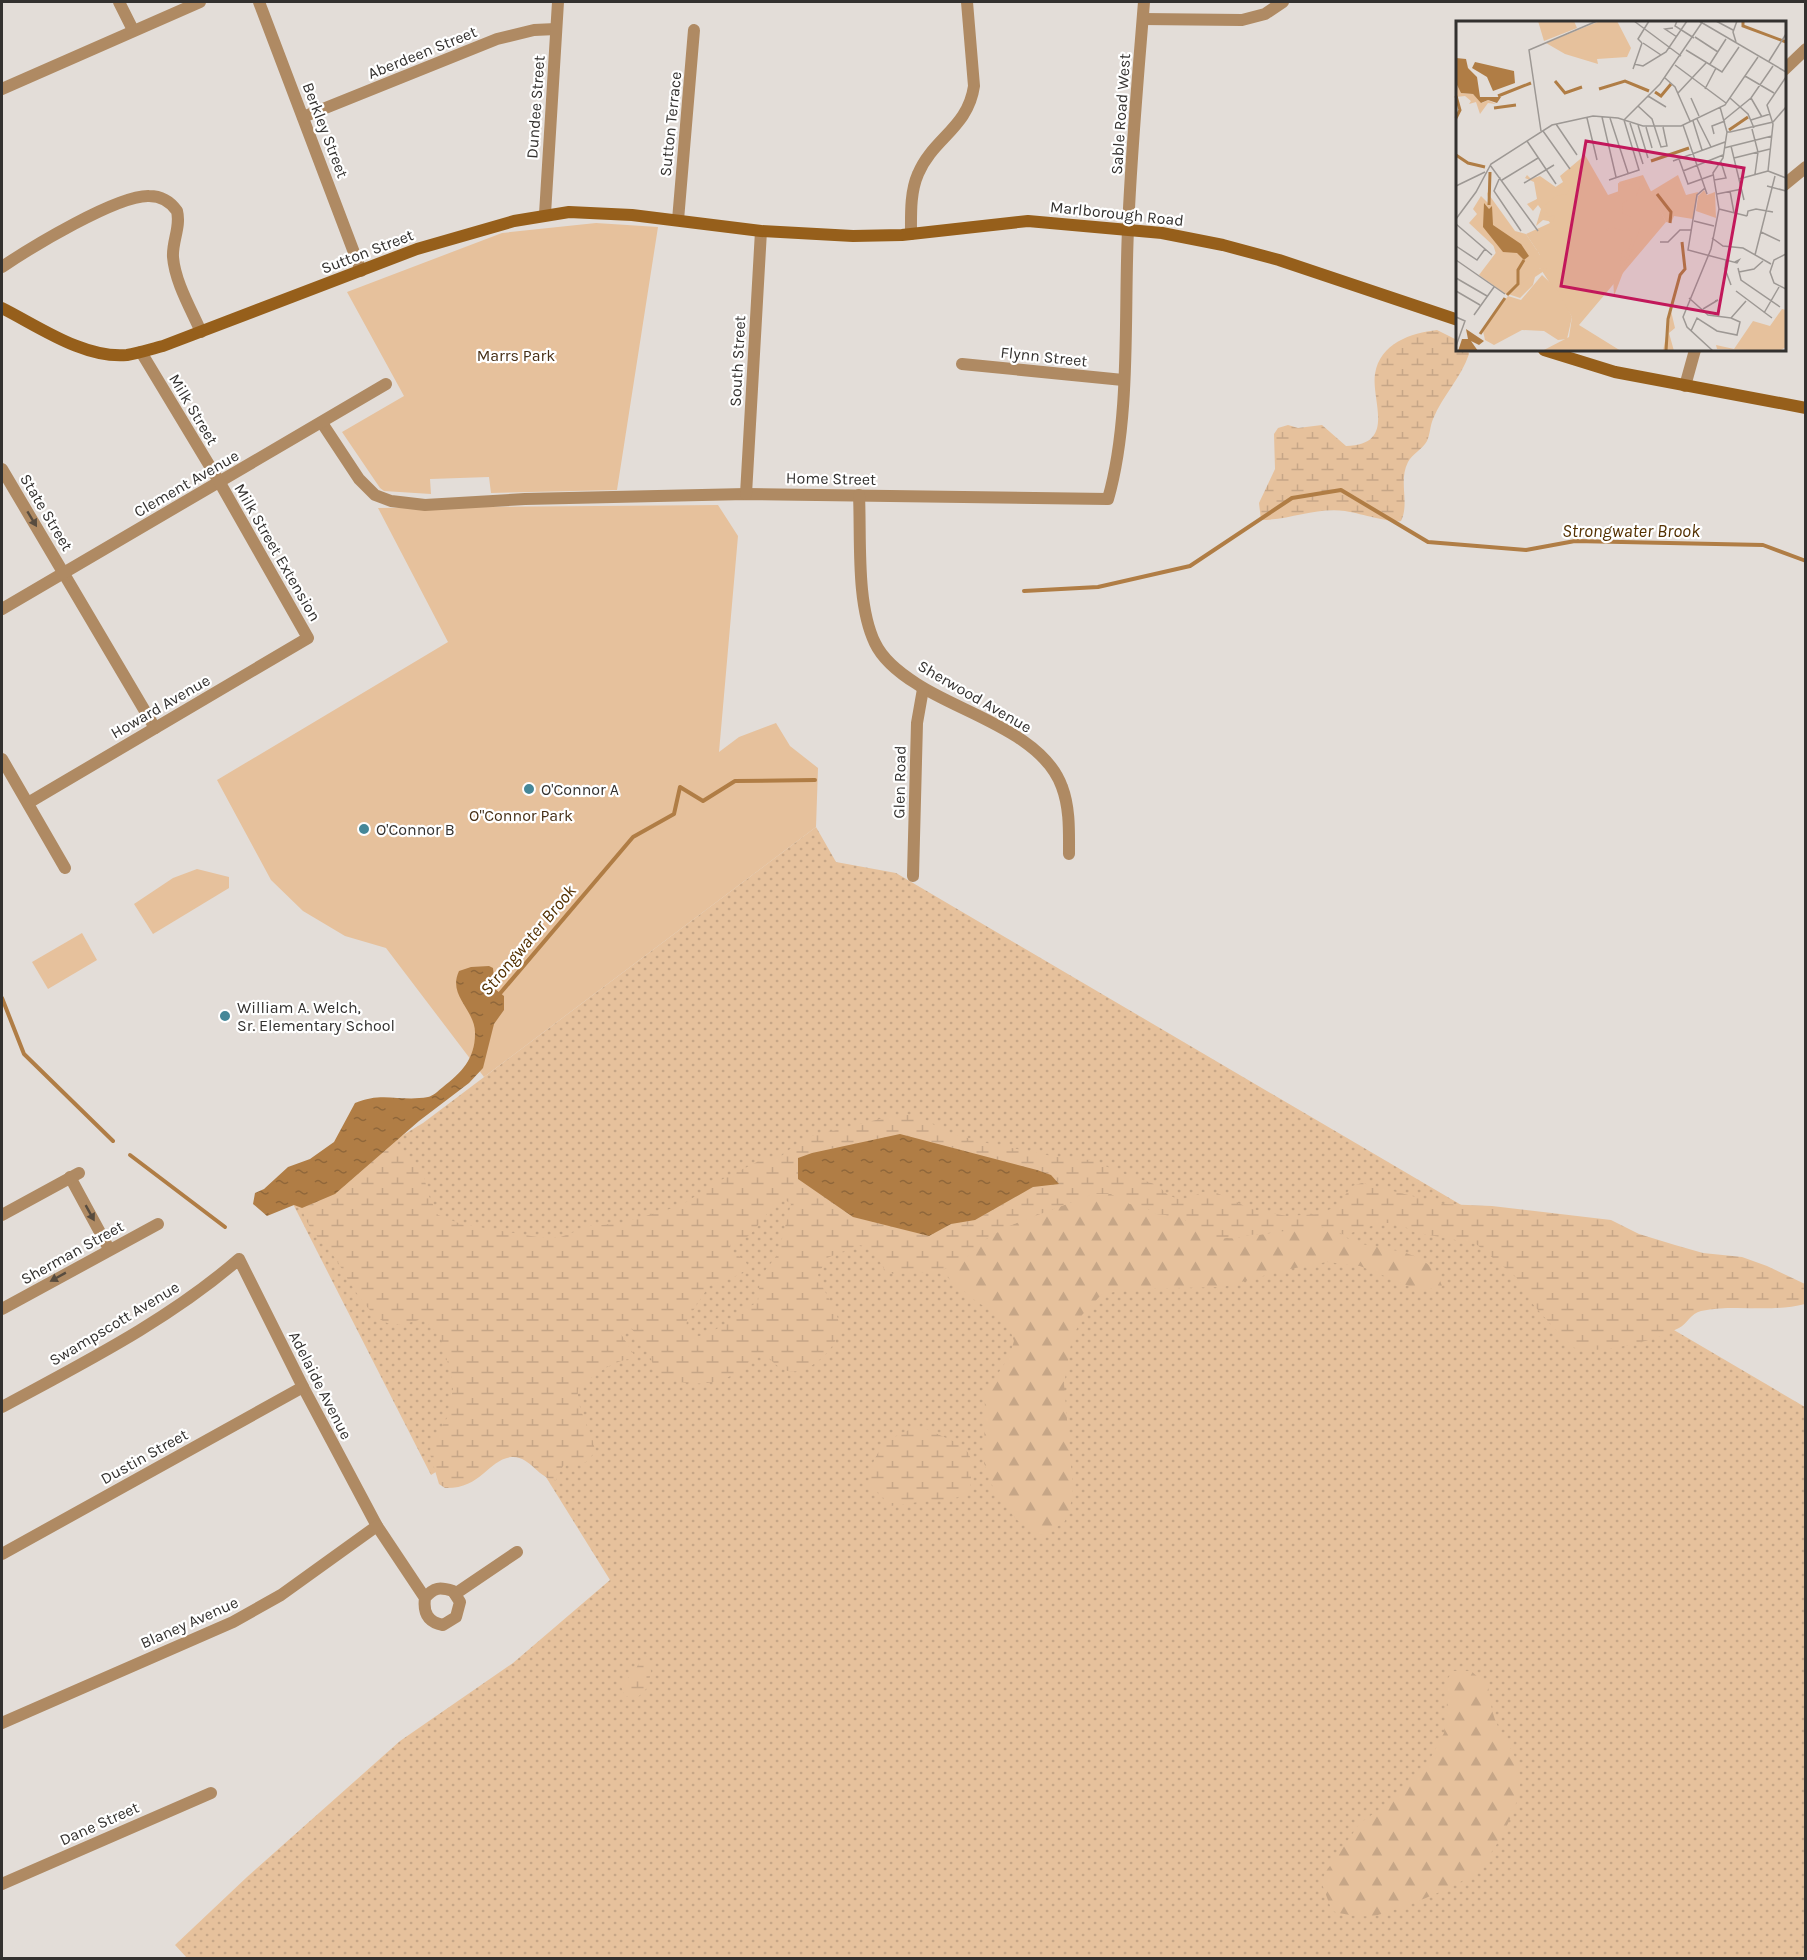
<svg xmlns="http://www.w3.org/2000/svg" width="1807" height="1960" font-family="Karla,sans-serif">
	<defs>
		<pattern id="grass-dots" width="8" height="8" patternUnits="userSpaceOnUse" patternTransform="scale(1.5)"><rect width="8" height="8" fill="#e6c19c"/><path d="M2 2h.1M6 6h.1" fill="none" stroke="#c6a687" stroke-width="1.8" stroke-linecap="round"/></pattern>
		<pattern id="forest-firs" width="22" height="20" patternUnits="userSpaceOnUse" patternTransform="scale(1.5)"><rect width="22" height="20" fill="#e6c19c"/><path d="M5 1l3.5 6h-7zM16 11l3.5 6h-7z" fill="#c6a687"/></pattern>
		<pattern id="wetland-marsh" width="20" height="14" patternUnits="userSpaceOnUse" patternTransform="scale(1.5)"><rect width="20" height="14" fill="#e6c19c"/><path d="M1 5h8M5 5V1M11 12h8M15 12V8" fill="none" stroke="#c6a687"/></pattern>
		<pattern id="water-ripples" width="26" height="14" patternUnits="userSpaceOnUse" patternTransform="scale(1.5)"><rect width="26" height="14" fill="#b07d45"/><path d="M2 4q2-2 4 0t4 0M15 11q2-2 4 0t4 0" fill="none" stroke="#90673a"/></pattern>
	</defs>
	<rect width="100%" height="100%" fill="#e3ddd8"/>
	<polygon fill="url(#grass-dots)" points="816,827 836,862 896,873 1805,1407 1805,1958 187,1958 175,1945 247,1877 400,1741 513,1663 610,1580 513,1424 431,1475 292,1202 423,1123"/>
	<g fill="url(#forest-firs)">
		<path d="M1093,1194H1111L1130,1204L1143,1206L1156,1214L1183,1217C1211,1260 1278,1224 1320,1227C1335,1228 1345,1239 1358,1243C1390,1252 1430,1248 1442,1286L1421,1291L1360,1266L1327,1262L1285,1270L1223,1287L1127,1289L1101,1295L1082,1315L1071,1344L1064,1384L1073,1489L1070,1509L1064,1523L1041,1535L1017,1520L995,1493L984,1463L985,1393L1009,1357L1014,1341L1007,1322L992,1310L978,1303L940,1271L963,1261L983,1241L1006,1227Z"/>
		<path d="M1453,1671H1471L1488,1686C1490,1698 1491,1710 1496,1722C1506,1745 1521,1756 1520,1784C1519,1809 1493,1857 1474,1873C1460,1886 1392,1913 1373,1916C1359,1917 1345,1915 1332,1911L1322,1884L1325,1873L1360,1823L1390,1802L1429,1761L1444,1733L1447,1703L1446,1681Z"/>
	</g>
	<g fill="url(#wetland-marsh)" fill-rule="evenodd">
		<path d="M1437,330L1457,340L1458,350H1468L1469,354C1461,378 1443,395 1433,419C1430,426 1430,435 1427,441C1423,449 1412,454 1408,462C1398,481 1410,503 1401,521C1391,523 1358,513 1345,511C1316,507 1290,520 1261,520L1259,503L1275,469L1274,434L1278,428L1288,425L1298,428L1322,425L1346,446C1397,445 1371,401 1375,374C1380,343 1411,333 1437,330Z"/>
		<path d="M908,1115L926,1120L946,1132L982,1142L1067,1159L1093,1160L1116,1171L1157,1185L1168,1195L1178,1199L1189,1198L1203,1192L1217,1193L1251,1209L1287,1216L1318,1214L1336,1207L1352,1186L1362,1183L1443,1204L1492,1206L1611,1220L1639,1234L1675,1245L1703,1253L1742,1257L1767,1266L1805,1284V1304C1770,1313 1735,1304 1701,1311C1691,1313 1687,1324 1679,1328C1652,1342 1607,1352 1577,1350L1563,1338L1530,1301L1516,1277L1476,1244L1414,1232L1398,1223H1380L1345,1235L1321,1227L1215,1239L1191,1229L1183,1217L1156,1214L1143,1206L1130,1204L1111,1194H1093L1006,1227L983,1241L963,1261L940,1271L894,1274L886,1272L874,1252L868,1247L859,1245L827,1258L818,1275C823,1291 835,1306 839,1322C843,1344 810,1376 788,1371C779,1369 772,1361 766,1355C751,1357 746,1366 734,1374C712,1388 681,1385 657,1375L649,1354L630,1326L621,1334L636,1358C613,1360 595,1374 578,1389C576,1412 593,1429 595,1452L586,1462L563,1466L556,1480C538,1479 530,1455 511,1457C488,1460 481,1489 445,1488L439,1484L430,1454L431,1445L447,1418L453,1389L451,1374L440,1336L423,1319C415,1321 403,1325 395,1325C369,1323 347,1276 335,1258C322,1240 307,1230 302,1208L335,1194L394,1142L423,1172L428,1194L438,1215L461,1224L537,1237L558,1238L590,1226L621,1223L680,1206L719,1181L763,1159L780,1157L799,1142L812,1136L888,1117ZM900,1134L1037,1170L1051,1175L1058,1184L1033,1187L975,1220L951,1224L929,1236L853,1217L798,1180L812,1153ZM781,1197L791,1204L778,1254L760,1277L758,1302C735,1313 720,1333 695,1337L686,1331L687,1320L709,1286L749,1271C747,1259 741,1256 729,1253L731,1243L749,1236Z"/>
		<path d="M918,1427C928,1429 935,1433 944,1437C975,1450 973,1457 970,1489C955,1504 938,1499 919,1502C909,1503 900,1505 890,1506L870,1485C869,1453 888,1436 918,1427Z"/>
		<polygon points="643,1656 646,1656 651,1671 648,1687 639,1696 625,1696 620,1684 633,1674"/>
	</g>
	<g fill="#e6c19c">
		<polygon points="596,223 658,227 617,490 491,493 489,477 430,479 431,494 384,491 380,488 342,432 404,396 347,292 502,233"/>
		<polygon points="718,505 738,536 719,752 739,737 776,723 790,746 818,768 816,827 484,1077 386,948 345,936 303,911 271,880 217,780 448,642 378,508"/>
		<polygon points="197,869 229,877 229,888 153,934 134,904 173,878"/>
		<polygon points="82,933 97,960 48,989 32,962"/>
	</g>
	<g fill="url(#water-ripples)">
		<path d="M489,966L493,968L495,989L504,996V1010L494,1024L483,1068L469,1083L419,1121L335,1194L302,1208L294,1205L267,1216L253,1204L255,1193L264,1189L288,1167L310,1159L334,1142L355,1103C383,1091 399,1102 428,1097C433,1096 438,1091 443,1087C461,1073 475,1059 475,1034C476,1010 447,996 459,971L471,967Z"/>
		<polygon points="900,1134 1037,1170 1051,1175 1059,1184 1033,1187 975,1220 951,1224 929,1236 853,1217 798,1179 798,1158 812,1153"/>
	</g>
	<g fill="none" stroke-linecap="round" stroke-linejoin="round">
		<g stroke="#b07d45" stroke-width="4">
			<polyline points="1024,591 1098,587 1190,566 1292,498 1341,490 1428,542 1526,550 1575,541 1763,545 1806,561"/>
			<polyline points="497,997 633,837 674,814 680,787 703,801 735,781 815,780"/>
			<polyline points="2,998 24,1054 113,1141"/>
			<polyline points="130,1155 225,1227"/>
		</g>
		<g stroke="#af8a63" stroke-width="12">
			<polyline points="119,2 133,30"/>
			<polyline points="259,2 361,271"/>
			<polyline points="1143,19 1242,20 1265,14 1283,2"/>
			<polyline points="1784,70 1806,49"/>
			<polyline points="2,89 200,2"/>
			<polyline points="303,117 497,39 534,30 556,29"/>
			<polyline points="1784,185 1806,167"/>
			<polyline points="545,214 558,2"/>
			<polyline points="678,220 694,30"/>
			<path d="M911,234C911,215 910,192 918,174C933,138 968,128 974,86L967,2"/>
			<path d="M2,267C30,248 117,195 149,196C161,196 170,201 177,211C181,227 172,241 173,257C175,282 191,309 201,332"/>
			<polyline points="962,364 1123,380"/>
			<polyline points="1685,386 1695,350"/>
			<path d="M322,423L359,479L375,495L391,501L425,505L525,499L746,494L1108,499C1131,419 1124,314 1128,230C1131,154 1138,77 1144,2"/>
			<polyline points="2,469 155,728"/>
			<polyline points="746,494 761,231"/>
			<path d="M859,495C861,539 856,604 875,643C883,660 901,674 917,684C961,713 1043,733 1062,787C1070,808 1069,832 1069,854"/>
			<polyline points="2,609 386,384"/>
			<polyline points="2,759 65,868"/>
			<polyline points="28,803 308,638 220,483 141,352"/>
			<polyline points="913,876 917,723 923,689"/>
			<polyline points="70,1177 109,1249"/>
			<polyline points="2,1215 79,1173"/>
			<polyline points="2,1309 158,1224"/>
			<path d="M2,1407C83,1363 169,1320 239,1259L303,1387L377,1526L425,1598C434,1587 440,1587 453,1591L460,1602L456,1617L443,1625C428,1622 423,1613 425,1598"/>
			<polyline points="2,1554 303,1387"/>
			<polyline points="455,1594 517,1552"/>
			<polyline points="2,1723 233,1622 281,1595 377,1526"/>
			<polyline points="2,1884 211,1793"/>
		</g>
		<g stroke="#965f1b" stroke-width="12">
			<path d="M2,308C38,326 84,359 127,355C139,353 151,349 163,346L417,249L514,221L569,212L632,215L761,231L853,236L902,235L1028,221L1162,233L1223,245L1279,260L1458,320"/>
			<polyline points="1544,350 1615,372 1806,408"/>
		</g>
	</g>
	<defs><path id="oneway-solid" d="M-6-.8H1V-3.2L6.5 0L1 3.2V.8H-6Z" transform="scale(1.5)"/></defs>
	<g fill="#584c3f">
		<use href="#oneway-solid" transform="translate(32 519) rotate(59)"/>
		<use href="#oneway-solid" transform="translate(90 1213) rotate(61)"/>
		<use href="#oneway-solid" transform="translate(58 1277) rotate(151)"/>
	</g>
	<g fill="#458798" stroke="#fff" stroke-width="2">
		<circle cx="529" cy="789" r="6"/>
		<circle cx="364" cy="829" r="6"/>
		<circle cx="225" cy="1016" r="6"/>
	</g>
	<g text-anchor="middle" stroke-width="4.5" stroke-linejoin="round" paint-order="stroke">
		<g font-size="16" fill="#33312f" stroke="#fff">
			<text transform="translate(422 52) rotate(-22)" y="6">Aberdeen Street</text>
			<text transform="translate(535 107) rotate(-86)" y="6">Dundee Street</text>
			<text transform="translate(1120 114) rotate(-86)" y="6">Sable Road West</text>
			<text transform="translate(670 124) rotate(-84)" y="6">Sutton Terrace</text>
			<text transform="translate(326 130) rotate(69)" y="6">Berkley Street</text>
			<text transform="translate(1117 213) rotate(6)" y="6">Marlborough Road</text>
			<text transform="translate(367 251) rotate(-21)" y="6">Sutton Street</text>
			<text transform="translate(1044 356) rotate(6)" y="6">Flynn Street</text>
			<text transform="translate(737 361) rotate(-87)" y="6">South Street</text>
			<text transform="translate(194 409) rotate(59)" y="6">Milk Street</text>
			<text transform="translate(831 478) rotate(1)" y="6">Home Street</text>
			<text transform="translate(186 483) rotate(-30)" y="6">Clement Avenue</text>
			<text transform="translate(47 512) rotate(59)" y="6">State Street</text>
			<text transform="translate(278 552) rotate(60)" y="6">Milk Street Extension</text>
			<text transform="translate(975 696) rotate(30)" y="6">Sherwood Avenue</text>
			<text transform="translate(160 706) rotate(-30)" y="6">Howard Avenue</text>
			<text transform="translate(899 782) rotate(-89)" y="6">Glen Road</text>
			<text transform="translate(72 1252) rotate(-29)" y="6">Sherman Street</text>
			<text transform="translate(114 1323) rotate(-31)" y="6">Swampscott Avenue</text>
			<text transform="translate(321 1385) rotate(63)" y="6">Adelaide Avenue</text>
			<text transform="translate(144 1456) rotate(-29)" y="6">Dustin Street</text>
			<text transform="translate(189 1622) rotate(-24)" y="6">Blaney Avenue</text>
			<text transform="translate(99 1823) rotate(-24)" y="6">Dane Street</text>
		</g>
		<g font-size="16" fill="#452e15" stroke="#fff">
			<text x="516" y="361">Marrs Park</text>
			<text x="521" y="821">O"Connor Park</text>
		</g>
		<g font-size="16" fill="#33312f" stroke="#fff" text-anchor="start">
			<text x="541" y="795">O'Connor A</text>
			<text x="376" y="835">O'Connor B</text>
			<text x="237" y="1013">William A. Welch,<tspan x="237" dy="18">Sr. Elementary School</tspan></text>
		</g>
		<g font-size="18" font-style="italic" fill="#533000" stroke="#fff">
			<text x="1631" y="537">Strongwater Brook</text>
			<text transform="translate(528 940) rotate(-50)" y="6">Strongwater Brook</text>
		</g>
	</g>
	<g transform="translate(1456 21)">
		<rect width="330" height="330" fill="#e3ddd8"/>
		<path d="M129,134L152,174L166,169L163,161L187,154L210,201L123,304L165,330H86L113,316L116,296L84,247V234L70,213L94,202L80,179L107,161L104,155Z" fill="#e6c19c"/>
		<path d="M172,205L176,220L164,245L168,218L150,209L156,206L167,210ZM117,319L136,323L144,330H112L108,326Z" fill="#e6c19c"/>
		<path d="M0,62L5,72L17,73L26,82L32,79L40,83L32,82L24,93L20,81L13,83L15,80L9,75L0,76ZM71,154L75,158L84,155L104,169L105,163H113V157L119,158L111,173L100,175L89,184L92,196L99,194L97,201L87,199L80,205L85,188L82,184L77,190L71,183L81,178L78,161L69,157ZM186,155L190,163L184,166L180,175L185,205L158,275L157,255L167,248L176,218L172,205L175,196L166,192L167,182L172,179L162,174V162L174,164ZM37,223L82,230L81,247L91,248L79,256L77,264L64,277L52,273ZM215,290L219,307L213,312L218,330H207Z" fill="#e6c19c"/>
		<path d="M86,254L100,267L116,296L111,318L102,319L88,310L66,309L38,324L29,319L27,310L52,275L65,279Z" fill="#e6c19c"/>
		<path d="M82,0H118L121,7L88,20ZM144,0H161L175,27L171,36L141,38L142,43L109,33L90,22ZM222,154L230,174L242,171L237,198L218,195L215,202L210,201L194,171ZM248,169L251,174L259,171L260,197L240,190L242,175ZM31,171L59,210L70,213L84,234V247L51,274L23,254L42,229L13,202L21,193L17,188L25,175L33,183ZM326,288L330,289V326L323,330L261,328L260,324L278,328L297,300L314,305Z" fill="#e6c19c"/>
		<path d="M0,37L10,38L12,47L21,56L24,76H45L41,82L32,79L25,82L17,73L5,72L0,62ZM19,41L58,50L59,62L37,70L31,56L16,47ZM28,182L33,188L36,185L37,204L65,223L73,235L68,239L61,232L47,231L27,206ZM10,308L28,320L23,324L15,320L22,330H2L6,318H12Z" fill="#b07d45"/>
		<path fill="none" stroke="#b07d45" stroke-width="3" d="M287,0V5L330,21M99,60L109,72L126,66M143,68L169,60L193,70M199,71L205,75L215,63M0,75L4,89L0,97M42,75L75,62M38,87L60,84M273,109L292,96M0,134L12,142L29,146M195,140L233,127M201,173L215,191L214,202M33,184L34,151M51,274L62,263V249L68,239M24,313L49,277M210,330L212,298L224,254L229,248L226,221"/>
		<path fill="none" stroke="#9d9894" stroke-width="1.5" d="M178,0L225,35M221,0L219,5L238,17M243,0L330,51M260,0L277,9M217,7L209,8L221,16M239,16L262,31M280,21L277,11L281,0M186,22L182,18L193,0M187,22L205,34M230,29L266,51L283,26M313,40L330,13M178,43L187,45L210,31L231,0M254,43L270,18M219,44L270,82M177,48L186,22M289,55L318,72M209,57L219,66L234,100M249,68L260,47M222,72L250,42M192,75L210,86M235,77L243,95M274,77L292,93L298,107M295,77L306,96M182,85L196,98L205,126L211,125L207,106M264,86L271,111H274L317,101L330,86M146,96L160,156M131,97L141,139M154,97L172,152M241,98L255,126M168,99L204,63L247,0M268,99L295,77L317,45M295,99L314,93M237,100L246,129M174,102L187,143M100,103L121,134M182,104L192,137M227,104L251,173M190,106L196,127M296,108L302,131L299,153M85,110L73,29L141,0M87,110L114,148M258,113L256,105L269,100M71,120L100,163M275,125L288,179M268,127L316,115M278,137L314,128M223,138L232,163L257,154M217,140L269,121M34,144L82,210M227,150L267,134M312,150L317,103L311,84L330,56M312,150L330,157M44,156L38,170L65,210M283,158L312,150M46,159L82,137M153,159L183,149L168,99M258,159L270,157L265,141M68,162L98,144M0,165L29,151M311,165L330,170M249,167L241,174L232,229L281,242L283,239L279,241M274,170L278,192M261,173L286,168M263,188L291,195M291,195L292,190L300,188L317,191M0,198L20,171L35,143L96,104L137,95L162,97L187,105H225L269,84L302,36M238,200L258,205M0,203L36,234M305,211L324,220M256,217L267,225L287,227L315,243M204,221H212L224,209H236M0,225L21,239L29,228M330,233L318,239L314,251L318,262L330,268M299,234L319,155M0,239L49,273M270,239L269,248L275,264M282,247L285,259L324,286M283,251L298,248L307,240M0,257L31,275M0,270L24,284M280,270L316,297M233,277L252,294L275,297L290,280M247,288L262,279L259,280M308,292L323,266M18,294L38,266M0,296L9,300L0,325M235,310L241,297L261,310L281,314L284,301L275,297M257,330L231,306L227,296L255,228L263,188L257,152L267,137L271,111"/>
		<path fill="#c2185b" fill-opacity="0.15" stroke="#c2185b" stroke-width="3" d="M130,120L288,147L262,293L105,265Z"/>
		<rect width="330" height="330" fill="none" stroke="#33312f" stroke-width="3"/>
	</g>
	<rect width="1807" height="1960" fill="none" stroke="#33312f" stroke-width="6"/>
</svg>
